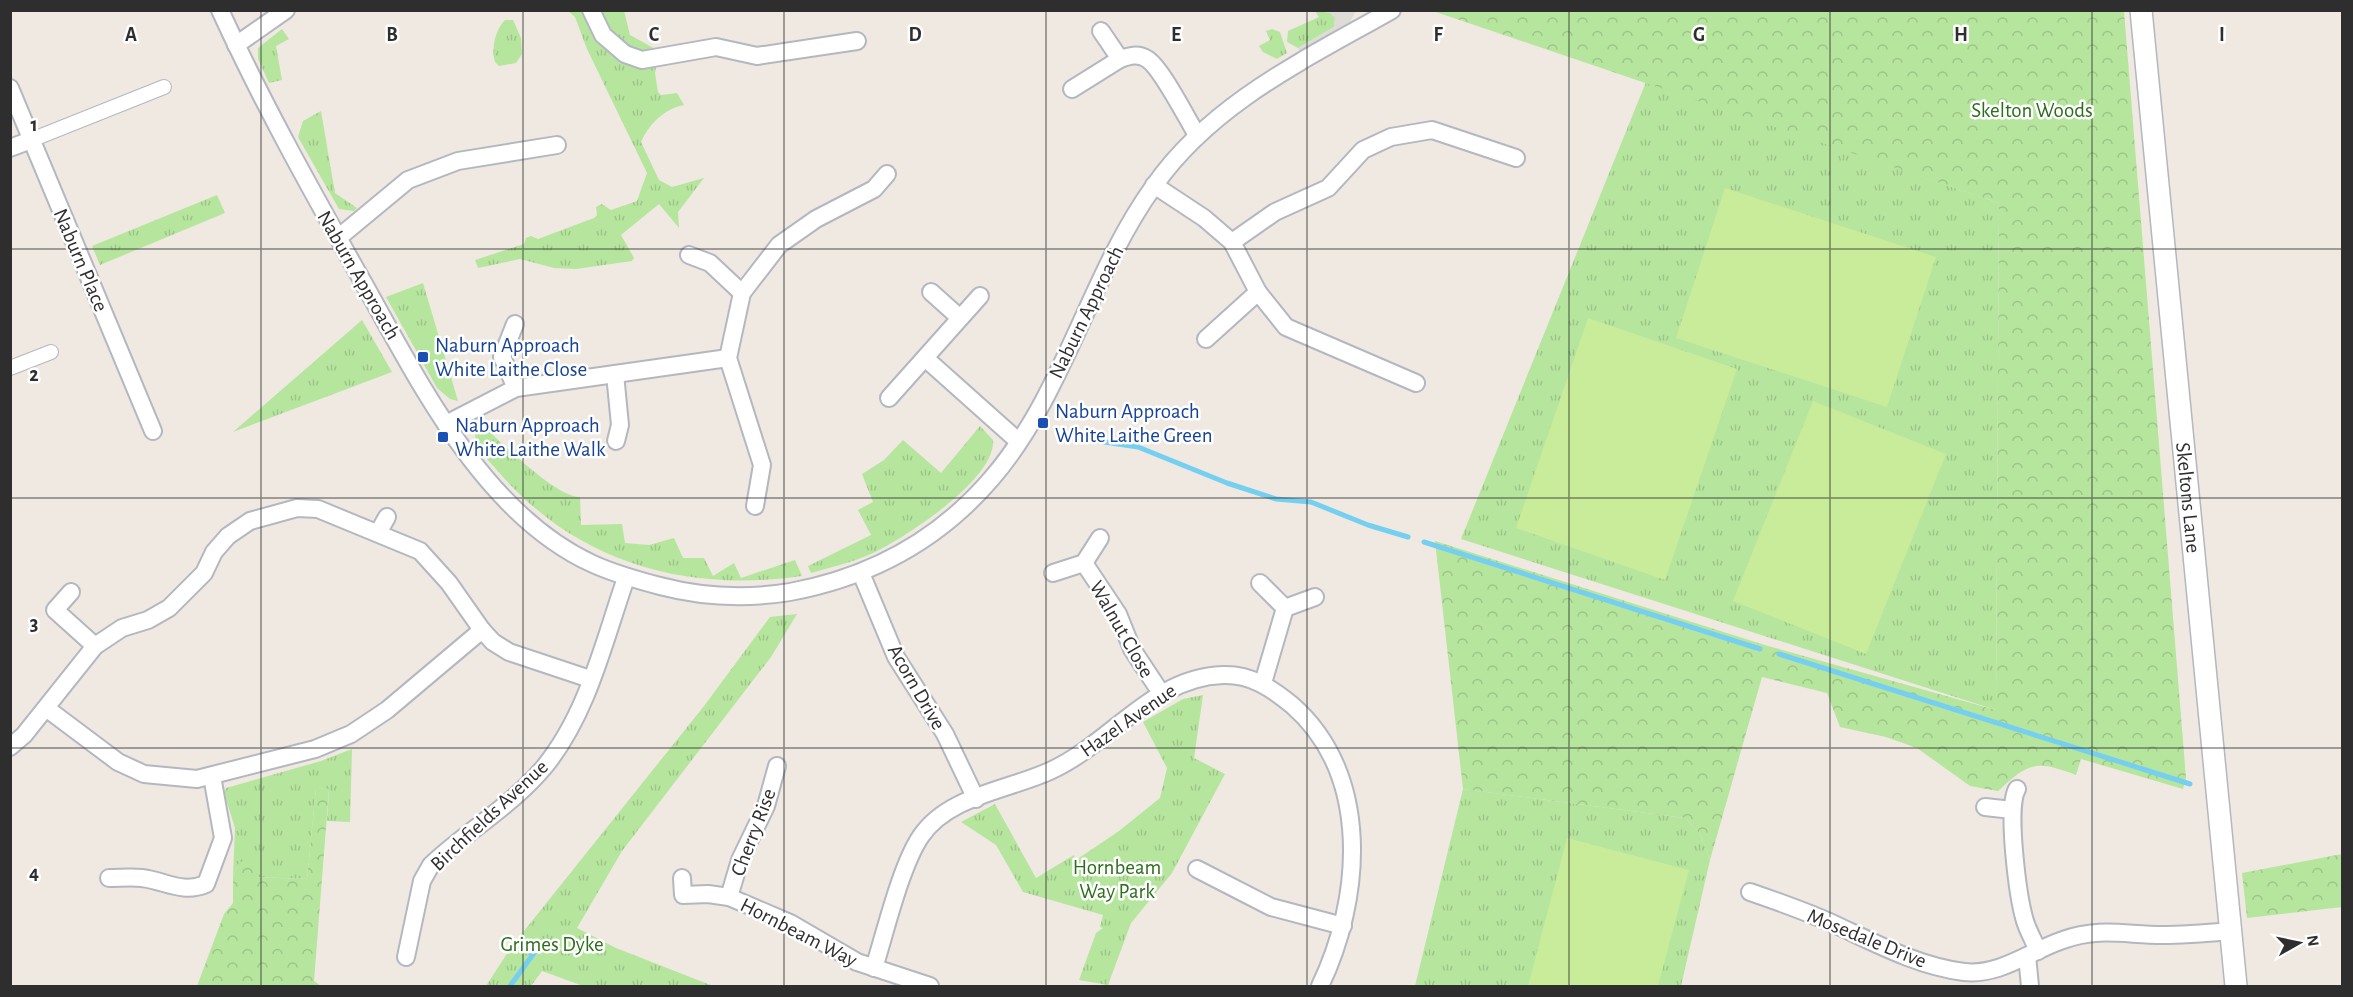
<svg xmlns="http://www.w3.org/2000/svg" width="2353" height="997" font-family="'Alegreya Sans',sans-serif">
	<defs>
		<pattern id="grass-tufts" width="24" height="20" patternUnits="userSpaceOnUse" patternTransform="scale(1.5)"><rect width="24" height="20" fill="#b6e59e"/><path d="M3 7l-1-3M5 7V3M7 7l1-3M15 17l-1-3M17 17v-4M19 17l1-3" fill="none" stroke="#9dc588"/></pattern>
		<pattern id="forest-crowns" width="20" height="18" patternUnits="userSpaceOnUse" patternTransform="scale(1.5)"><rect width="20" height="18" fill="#b6e59e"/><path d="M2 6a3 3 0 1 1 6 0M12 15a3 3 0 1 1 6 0" fill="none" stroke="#9dc588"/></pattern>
	</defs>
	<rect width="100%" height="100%" fill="#efe9e1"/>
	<g fill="url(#grass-tufts)">
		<path d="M568,11H624L630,35L659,51L655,73L658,92L661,95L677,93L684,105C664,109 649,124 641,142L659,180L672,187L704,178L678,212L679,228L659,204L621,235L634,258L632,261L576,269L554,268L520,259L478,268L475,260L524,244L526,238L531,236L538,239L594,218L597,215L596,207L602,204L611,210L637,201L647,173L587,49L575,17Z"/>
		<polygon points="1315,11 1332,13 1335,18 1334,27 1298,48 1287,42 1288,31 1319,17"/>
		<path d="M505,20H513L521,38L522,54L516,63L499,66L495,62C491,49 495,30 505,20Z"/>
		<polygon points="282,29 289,39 276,46 282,80 269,83 258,59 258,48"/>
		<polygon points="1272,29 1280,32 1287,53 1277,59 1263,52 1259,46 1270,40 1266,31"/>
		<polygon points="1646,82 1999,203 1996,710 1461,539"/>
		<polygon points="321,111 335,193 357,208 354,211 339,209 298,137 303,121"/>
		<polygon points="217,195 225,213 100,265 92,246"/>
		<polygon points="423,283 458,401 450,399 437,388 386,297"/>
		<polygon points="362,320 392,372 233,432"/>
		<path d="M478,421C498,439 555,497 580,497L581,525L622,524L625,543L649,545L674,538L683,558H704L713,576L734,563L741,578L795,560L802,576C683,593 575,562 496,469C484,456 468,439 478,421Z"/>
		<path d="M980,426L993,440C996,478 911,533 881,549C859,561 835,566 811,573L808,566L871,535L858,510L873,502L862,474L884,460L903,440L941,473Z"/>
		<polygon points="797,614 771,657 622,851 577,928 616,948 713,986 583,986 542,971 531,986 486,986 512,946 704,706 770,617"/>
		<polygon points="1203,695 1194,758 1225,774 1172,873 1131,923 1108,985 1079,980 1096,933 1103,928 1100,927 1103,915 1023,892 996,845 961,822 995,804 1036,878 1074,855 1076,860 1119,831 1160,798 1167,768 1143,722 1183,699"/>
		<polygon points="352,749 350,822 327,821 329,790 316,788 307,879 256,877 238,864 233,877 235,828 224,793 226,788 321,761"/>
		<polygon points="1463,789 1685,818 1700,834 1710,860 1681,986 1415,986"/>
	</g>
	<g fill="url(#forest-crowns)">
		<path d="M1433,11H2124L2186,778L2183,789L2081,759L2076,775C2036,760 2029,762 1998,791L1970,786L1917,748L1886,737L1840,727L1827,693L1762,677L1710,860L1700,834L1685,818L1463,789L1435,541L1768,646L1996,710L1999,203Z"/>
		<polygon points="316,788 329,789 314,981 321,986 197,986 224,914 233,903 233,877 238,864 246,859 256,861 256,877 307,879"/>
		<polygon points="2342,854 2342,907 2247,918 2242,873"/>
	</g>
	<g fill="#c9ec9a">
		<polygon points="1725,188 1936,257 1887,407 1676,338"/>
		<polygon points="1588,318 1737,369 1665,580 1516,528"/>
		<polygon points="1813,401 1946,454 1866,654 1733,601"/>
		<polygon points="1567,838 1689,870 1658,986 1528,986"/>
	</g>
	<polygon fill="#dfdcd8" points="1328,11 1356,11 1347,27 1302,55 1298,48 1334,27 1335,18"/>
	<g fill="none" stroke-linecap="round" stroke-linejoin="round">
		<g stroke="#75cff0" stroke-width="5">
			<polyline points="1078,438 1138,447 1227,483 1276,499 1311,502 1368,525 1408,537"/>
			<polyline points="1424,542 1760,649"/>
			<polyline points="1779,654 2190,784"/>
			<polyline points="510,986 537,949"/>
		</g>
		<defs>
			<g id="pedestrian">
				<polyline points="31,140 164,87"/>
				<polyline points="10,368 51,352"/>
			</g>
			<g id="minor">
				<path d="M220,10C262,102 310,188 359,275C417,377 481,513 593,564C615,574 637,580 660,586C702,597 747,599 790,592C871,577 939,540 992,478C1065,393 1089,276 1154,186C1212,103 1306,59 1392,10"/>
				<polyline points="591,10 603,35 625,54 642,60 716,47 757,56 857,41"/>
				<polyline points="236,45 286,10"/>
				<path d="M1120,59C1129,56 1138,53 1147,59C1161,67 1187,119 1197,135"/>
				<polyline points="10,88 153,431"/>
				<polyline points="1072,89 1120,59 1101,31"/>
				<polyline points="10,148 31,140"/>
				<polyline points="1154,185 1204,218 1232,242 1258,292 1286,327 1416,383"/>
				<polyline points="338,238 408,180 458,161 557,145"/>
				<polyline points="1232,242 1275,212 1328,188 1363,150 1391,137 1432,130 1516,158"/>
				<polyline points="689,255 710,263 742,293"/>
				<polyline points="931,292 960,318"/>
				<polyline points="515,324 502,357 516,388"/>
				<polyline points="1206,339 1258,292"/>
				<polyline points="925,358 1018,441"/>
				<polyline points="615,374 620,425 616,441"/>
				<polyline points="889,398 980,296"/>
				<polyline points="446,424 516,388 728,358"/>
				<polyline points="755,506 762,465 728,358 742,293 779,245 816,219 874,189 887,174"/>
				<polyline points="378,533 387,517"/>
				<polyline points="1084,563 1118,614 1132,649 1161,693"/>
				<polyline points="861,573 896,657 945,734 976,799"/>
				<polyline points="1053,573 1084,563 1100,538"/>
				<polyline points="1260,583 1285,608"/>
				<polyline points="71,592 55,610 95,646"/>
				<polyline points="1263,683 1285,608 1315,597"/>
				<polyline points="46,708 118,762 144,774 197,779 315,749 351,734 387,710 482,630"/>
				<polyline points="10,747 24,735 95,646 122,628 148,620 169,608 204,573 214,552 228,536 250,521 297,508 318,509 420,551 449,583 482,630 493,642 509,652 590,679"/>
				<path d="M2017,789C2006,808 2018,898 2025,921C2028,931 2034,941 2038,951"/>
				<polyline points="1985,807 2012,810"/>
				<polyline points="1197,869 1271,907 1343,926"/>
				<path d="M109,878C120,878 131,877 142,878C166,881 182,894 206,884L223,838L212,776"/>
				<polyline points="682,878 683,895 708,894 729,897 790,923 857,962 930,986"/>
				<path d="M1750,892C1779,902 1808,912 1836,925C1877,944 1918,966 1964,972C2000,976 2030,951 2063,940C2099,927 2126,935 2162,935C2185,935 2208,933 2231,931"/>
				<polyline points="729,897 740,860 766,806 777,766"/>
				<polyline points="2027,956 2030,986"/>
				<path d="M406,957L422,881L431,865C467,831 513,805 545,766C588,713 604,641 626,578"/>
				<path d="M874,968C885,933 901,865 921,836C949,795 1010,790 1052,770C1112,742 1153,677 1223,675C1251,674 1271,688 1292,705C1372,775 1362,899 1320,986"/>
			</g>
			<g id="tertiary">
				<path id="s1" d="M2141,10L2236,986"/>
			</g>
		</defs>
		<use href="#pedestrian" stroke="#b4b7c1" stroke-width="16"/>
		<use href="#minor" stroke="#b4b7c1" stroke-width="20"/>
		<use href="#tertiary" stroke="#b4b7c1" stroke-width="24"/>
		<use href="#pedestrian" stroke="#fff" stroke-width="14"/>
		<use href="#minor" stroke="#fff" stroke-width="16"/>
		<use href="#tertiary" stroke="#fff" stroke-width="21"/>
	</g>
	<path fill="none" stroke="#2e2e2e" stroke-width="1.5" stroke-opacity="0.55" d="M261,10V986M523,10V986M784,10V986M1046,10V986M1307,10V986M1569,10V986M1830,10V986M2092,10V986M10,249H2342M10,498H2342M10,748H2342"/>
	<g fill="#1a4fb4" stroke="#fff" stroke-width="2">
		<rect x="417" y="351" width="12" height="12" rx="3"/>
		<rect x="1037" y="417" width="12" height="12" rx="3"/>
		<rect x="437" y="431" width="12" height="12" rx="3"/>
	</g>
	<g text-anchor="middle" stroke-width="5" stroke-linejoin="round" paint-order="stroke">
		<g font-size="21" fill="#2c6e1b" stroke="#fff">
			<text x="2032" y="117">Skelton Woods</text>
			<text x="1117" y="874">Hornbeam<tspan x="1117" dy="24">Way Park</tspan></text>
			<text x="552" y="951">Grimes Dyke</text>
		</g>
		<g font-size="21" fill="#2e2e2e" stroke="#fff">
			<text transform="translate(81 260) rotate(67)" y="7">Naburn Place</text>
			<text transform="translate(359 275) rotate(60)" y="7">Naburn Approach</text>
			<text transform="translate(1086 312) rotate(-64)" y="7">Naburn Approach</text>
			<text dy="7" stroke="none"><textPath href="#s1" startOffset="490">Skeltons Lane</textPath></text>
			<text transform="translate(1122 629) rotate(60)" y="7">Walnut Close</text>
			<text transform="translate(917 687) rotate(60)" y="7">Acorn Drive</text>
			<text transform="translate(1128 720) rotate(-35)" y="7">Hazel Avenue</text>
			<text transform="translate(489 815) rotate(-43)" y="7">Birchfields Avenue</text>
			<text transform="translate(753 832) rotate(-69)" y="7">Cherry Rise</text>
			<text transform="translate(799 932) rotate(27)" y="7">Hornbeam Way</text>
			<text transform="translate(1867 938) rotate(22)" y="7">Mosedale Drive</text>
		</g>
		<g font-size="21" fill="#164399" stroke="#fff" text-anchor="start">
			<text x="435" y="352">Naburn Approach<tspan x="435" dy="24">White Laithe Close</tspan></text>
			<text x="1055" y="418">Naburn Approach<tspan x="1055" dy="24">White Laithe Green</tspan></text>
			<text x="455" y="432">Naburn Approach<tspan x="455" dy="24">White Laithe Walk</tspan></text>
		</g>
	</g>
	<g font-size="20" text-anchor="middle" font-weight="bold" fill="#2e2e2e" stroke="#fff" stroke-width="5" stroke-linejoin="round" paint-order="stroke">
		<text x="131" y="41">A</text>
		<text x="392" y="41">B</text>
		<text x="654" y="41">C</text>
		<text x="915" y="41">D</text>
		<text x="1176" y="41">E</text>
		<text x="1438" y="41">F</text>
		<text x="1699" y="41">G</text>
		<text x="1961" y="41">H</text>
		<text x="2222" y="41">I</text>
		<text x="34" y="131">1</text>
		<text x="34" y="381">2</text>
		<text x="34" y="630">3</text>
		<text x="34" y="879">4</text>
	</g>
	<rect width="2353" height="997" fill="none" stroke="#2e2e2e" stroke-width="24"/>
	<g transform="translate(2299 943) rotate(81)" stroke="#ffffff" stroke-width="4.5" paint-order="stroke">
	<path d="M0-4.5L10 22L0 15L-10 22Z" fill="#2e2e2e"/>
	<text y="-9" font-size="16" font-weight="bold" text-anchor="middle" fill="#2e2e2e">N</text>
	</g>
</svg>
